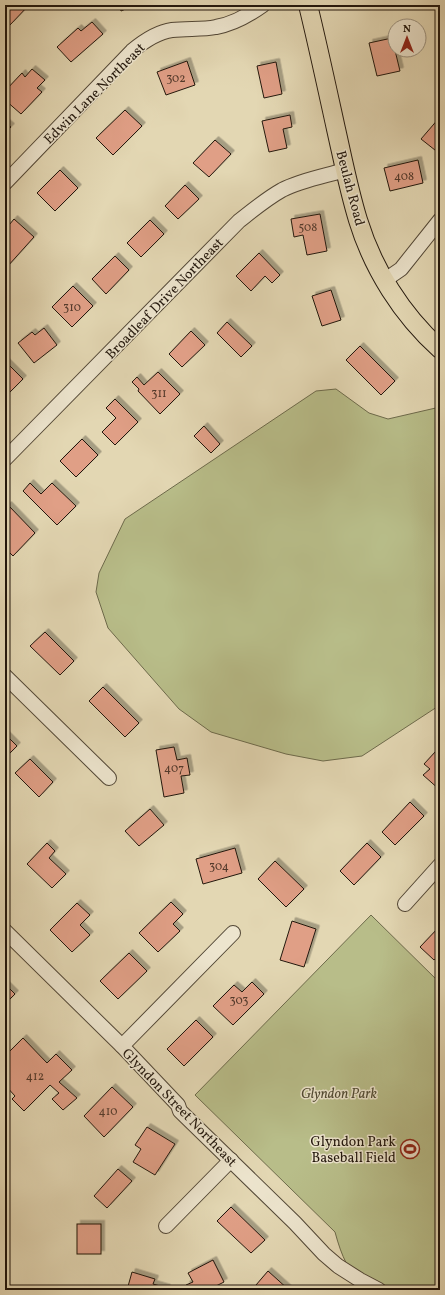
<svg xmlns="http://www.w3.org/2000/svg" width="445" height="1295" font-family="Vollkorn,serif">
	<defs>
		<filter id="shadow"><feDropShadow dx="3.5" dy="-3.5" stdDeviation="0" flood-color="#0004"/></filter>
	</defs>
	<rect width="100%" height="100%" fill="#e3d7b3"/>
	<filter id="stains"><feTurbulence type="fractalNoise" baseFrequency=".005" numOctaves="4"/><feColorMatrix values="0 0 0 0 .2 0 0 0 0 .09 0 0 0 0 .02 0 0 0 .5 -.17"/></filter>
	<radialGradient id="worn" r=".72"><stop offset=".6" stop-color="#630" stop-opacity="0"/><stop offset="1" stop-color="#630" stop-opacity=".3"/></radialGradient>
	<g fill="#b8bd89" stroke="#6d6a4b">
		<polygon points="336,389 369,413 388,419 440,407 440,705 362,756 323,761 286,754 211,732 179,709 108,628 96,592 99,573 125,519 316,391"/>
		<path d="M371,915L440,983V1290H364C348,1269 342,1258 335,1232L195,1095Z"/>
	</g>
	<g fill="#e09f86" stroke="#22170d" filter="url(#shadow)">
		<polygon points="5,5 29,5 10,25 5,20"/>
		<polygon points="119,5 135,5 121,11"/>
		<polygon points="92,22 103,34 71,62 57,47 78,28 81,31"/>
		<polygon points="392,38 400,71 377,76 369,43"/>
		<polygon points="187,61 195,85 166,95 157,72"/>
		<polygon points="276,62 282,94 264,98 257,66"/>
		<polygon points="32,69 45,80 37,88 42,92 21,114 5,100 5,91 22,73 25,77"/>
		<polygon points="125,110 142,126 113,155 96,138"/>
		<polygon points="290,115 292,127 283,129 287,148 269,152 262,121"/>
		<polygon points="440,117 440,154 421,139"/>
		<polygon points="5,122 11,127 5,133"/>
		<polygon points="215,140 231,154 209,177 193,163"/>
		<polygon points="418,160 423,183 390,191 384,168"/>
		<polygon points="60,170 78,188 55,211 37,193"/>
		<polygon points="185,185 199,199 178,219 165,206"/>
		<polygon points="320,214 327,251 307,255 303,235 294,237 291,219"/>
		<polygon points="14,219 34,237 7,267 5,266 5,230"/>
		<polygon points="150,220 164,234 141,257 127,243"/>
		<polygon points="259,253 280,275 272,283 265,276 251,291 236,276"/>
		<polygon points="115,256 129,270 106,294 92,279"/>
		<polygon points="73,286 93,306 72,327 52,307"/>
		<polygon points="331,290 341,320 322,326 312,296"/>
		<polygon points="227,322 252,346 241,357 217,333"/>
		<polygon points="44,328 57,345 34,363 18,343 32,332 35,335"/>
		<polygon points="191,331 205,345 182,367 169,354"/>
		<polygon points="360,346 395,381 381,395 346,360"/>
		<polygon points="5,361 23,379 5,397"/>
		<polygon points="158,372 180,394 160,414 138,391 139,389 132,382 137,377 144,385"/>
		<polygon points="115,399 138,422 115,445 102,432 116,418 106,408"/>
		<polygon points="204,426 220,444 211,453 194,436"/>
		<polygon points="82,439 98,455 76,477 60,461"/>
		<polygon points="30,483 41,494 52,483 76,506 57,525 23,491"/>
		<polygon points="8,505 35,533 13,556 5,548 5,508"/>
		<polygon points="45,632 74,661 60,675 30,646"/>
		<polygon points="103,687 139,723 125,737 89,701"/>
		<polygon points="5,734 17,746 5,758"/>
		<polygon points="174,747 177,760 187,758 190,775 181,776 184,793 164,797 156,750"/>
		<polygon points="436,751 440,756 440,790 423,775 430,769 424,764"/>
		<polygon points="30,759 53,782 39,797 15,773"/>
		<polygon points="410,802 424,816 395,845 382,832"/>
		<polygon points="150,809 164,825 139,846 125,831"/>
		<polygon points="47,843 55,851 49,858 66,874 52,888 27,864"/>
		<polygon points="367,843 381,857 354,885 340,871"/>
		<polygon points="235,848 242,873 203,884 196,859"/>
		<polygon points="275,861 304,889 286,907 258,879"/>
		<polygon points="171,902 183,914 173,924 180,931 158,952 139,933"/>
		<polygon points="77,903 90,915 80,925 90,935 72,952 50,930"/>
		<polygon points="292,921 316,929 304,967 280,960"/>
		<polygon points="440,926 440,954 434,960 420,947"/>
		<polygon points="129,953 147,971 118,999 100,981"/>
		<polygon points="252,982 264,994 233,1025 213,1006 234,985 242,992"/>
		<polygon points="5,984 15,994 5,1004"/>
		<polygon points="196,1020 213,1037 184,1066 167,1049"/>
		<polygon points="23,1038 47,1063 56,1054 72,1070 59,1082 77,1098 63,1110 52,1099 59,1093 50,1085 24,1111 12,1099 15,1096 5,1085 5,1056"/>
		<polygon points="112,1087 133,1107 104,1137 84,1116"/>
		<polygon points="147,1127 175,1144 155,1175 133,1162 141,1149 135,1145"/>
		<polygon points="118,1169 132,1181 107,1208 94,1196"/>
		<polygon points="231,1207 265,1240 251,1253 217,1221"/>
		<rect x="77" y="1224" width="24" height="30"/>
		<polygon points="213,1260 224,1282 208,1290 189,1290 186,1285 193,1282 188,1273"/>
		<polygon points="268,1271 289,1290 262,1290 256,1285"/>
		<polygon points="132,1272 155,1279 153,1284 167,1288 166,1290 127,1290"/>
	</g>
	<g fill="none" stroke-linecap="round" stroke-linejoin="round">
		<defs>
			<g id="minor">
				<path d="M5,183L132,51C144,41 157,32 172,30C187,28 202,30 216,27C233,24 249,15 263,5"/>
				<polyline points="385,280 401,269 440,220"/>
				<path d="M5,459L239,221C253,210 266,199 282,190C301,180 325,176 345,170"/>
				<polyline points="5,676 109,778"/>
				<polyline points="405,904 440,865"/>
				<polyline points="5,931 122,1046 178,1105 180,1111 295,1223 324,1254 338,1266 360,1280 379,1290"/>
				<polyline points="122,1046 233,933"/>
				<polyline points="166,1226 231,1160"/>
			</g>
			<path id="major" d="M308,5C318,46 327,88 336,129C343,160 349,191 358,220C373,269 402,315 440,349"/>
		</defs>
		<use href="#minor" stroke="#524736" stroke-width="16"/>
		<use href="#major" stroke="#22170d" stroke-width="20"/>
		<use href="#minor" stroke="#ede5ce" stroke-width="14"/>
		<use href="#major" stroke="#e3d7b3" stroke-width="18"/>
	</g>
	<defs>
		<symbol id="stadium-ring" viewBox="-11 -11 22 22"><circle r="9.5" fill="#ede5ce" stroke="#8f2418" stroke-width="1.5"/><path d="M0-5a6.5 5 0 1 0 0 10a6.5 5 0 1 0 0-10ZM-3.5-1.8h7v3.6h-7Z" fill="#8f2418"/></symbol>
	</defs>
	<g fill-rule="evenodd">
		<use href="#stadium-ring" x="399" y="1138" width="22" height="22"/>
	</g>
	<g text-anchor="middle" stroke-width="3" stroke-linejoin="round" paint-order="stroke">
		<g font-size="12" fill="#52392b">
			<text x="176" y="82">302</text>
			<text x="404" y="180">408</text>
			<text x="308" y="231">508</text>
			<text x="72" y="311">310</text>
			<text x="159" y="397">311</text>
			<text x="174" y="772">407</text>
			<text x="219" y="870">304</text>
			<text x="239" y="1004">303</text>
			<text x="35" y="1080">412</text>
			<text x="108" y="1115">410</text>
		</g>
		<g font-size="14" fill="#22170d" stroke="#ede5ce">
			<text transform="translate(94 93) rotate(-45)" y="5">Edwin Lane Northeast</text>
			<text transform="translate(351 188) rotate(75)" y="5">Beulah Road</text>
			<text transform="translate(164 298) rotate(-46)" y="5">Broadleaf Drive Northeast</text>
			<text transform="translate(180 1107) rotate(46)" y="5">Glyndon Street Northeast</text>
		</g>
		<g font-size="14" font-style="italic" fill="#4f4932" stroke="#ede5ce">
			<text x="339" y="1098">Glyndon Park</text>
		</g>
		<g font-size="14" fill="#22170d" stroke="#ede5ce" text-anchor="end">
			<text x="396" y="1146">Glyndon Park<tspan x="396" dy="16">Baseball Field</tspan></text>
		</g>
	</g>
	<rect width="445" height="1295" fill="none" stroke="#e3d7b3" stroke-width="20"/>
	<rect x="6" y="6" width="433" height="1283" fill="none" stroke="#22170d" stroke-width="2"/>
	<rect x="10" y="10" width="425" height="1275" fill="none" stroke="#22170d"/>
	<g transform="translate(407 38)"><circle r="19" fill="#ede5ce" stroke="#9c9381"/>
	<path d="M0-3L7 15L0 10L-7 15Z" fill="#8f2418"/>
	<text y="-6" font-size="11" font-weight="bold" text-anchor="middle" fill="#22170d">N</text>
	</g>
	<rect width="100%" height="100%" filter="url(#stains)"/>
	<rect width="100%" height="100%" fill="url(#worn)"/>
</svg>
